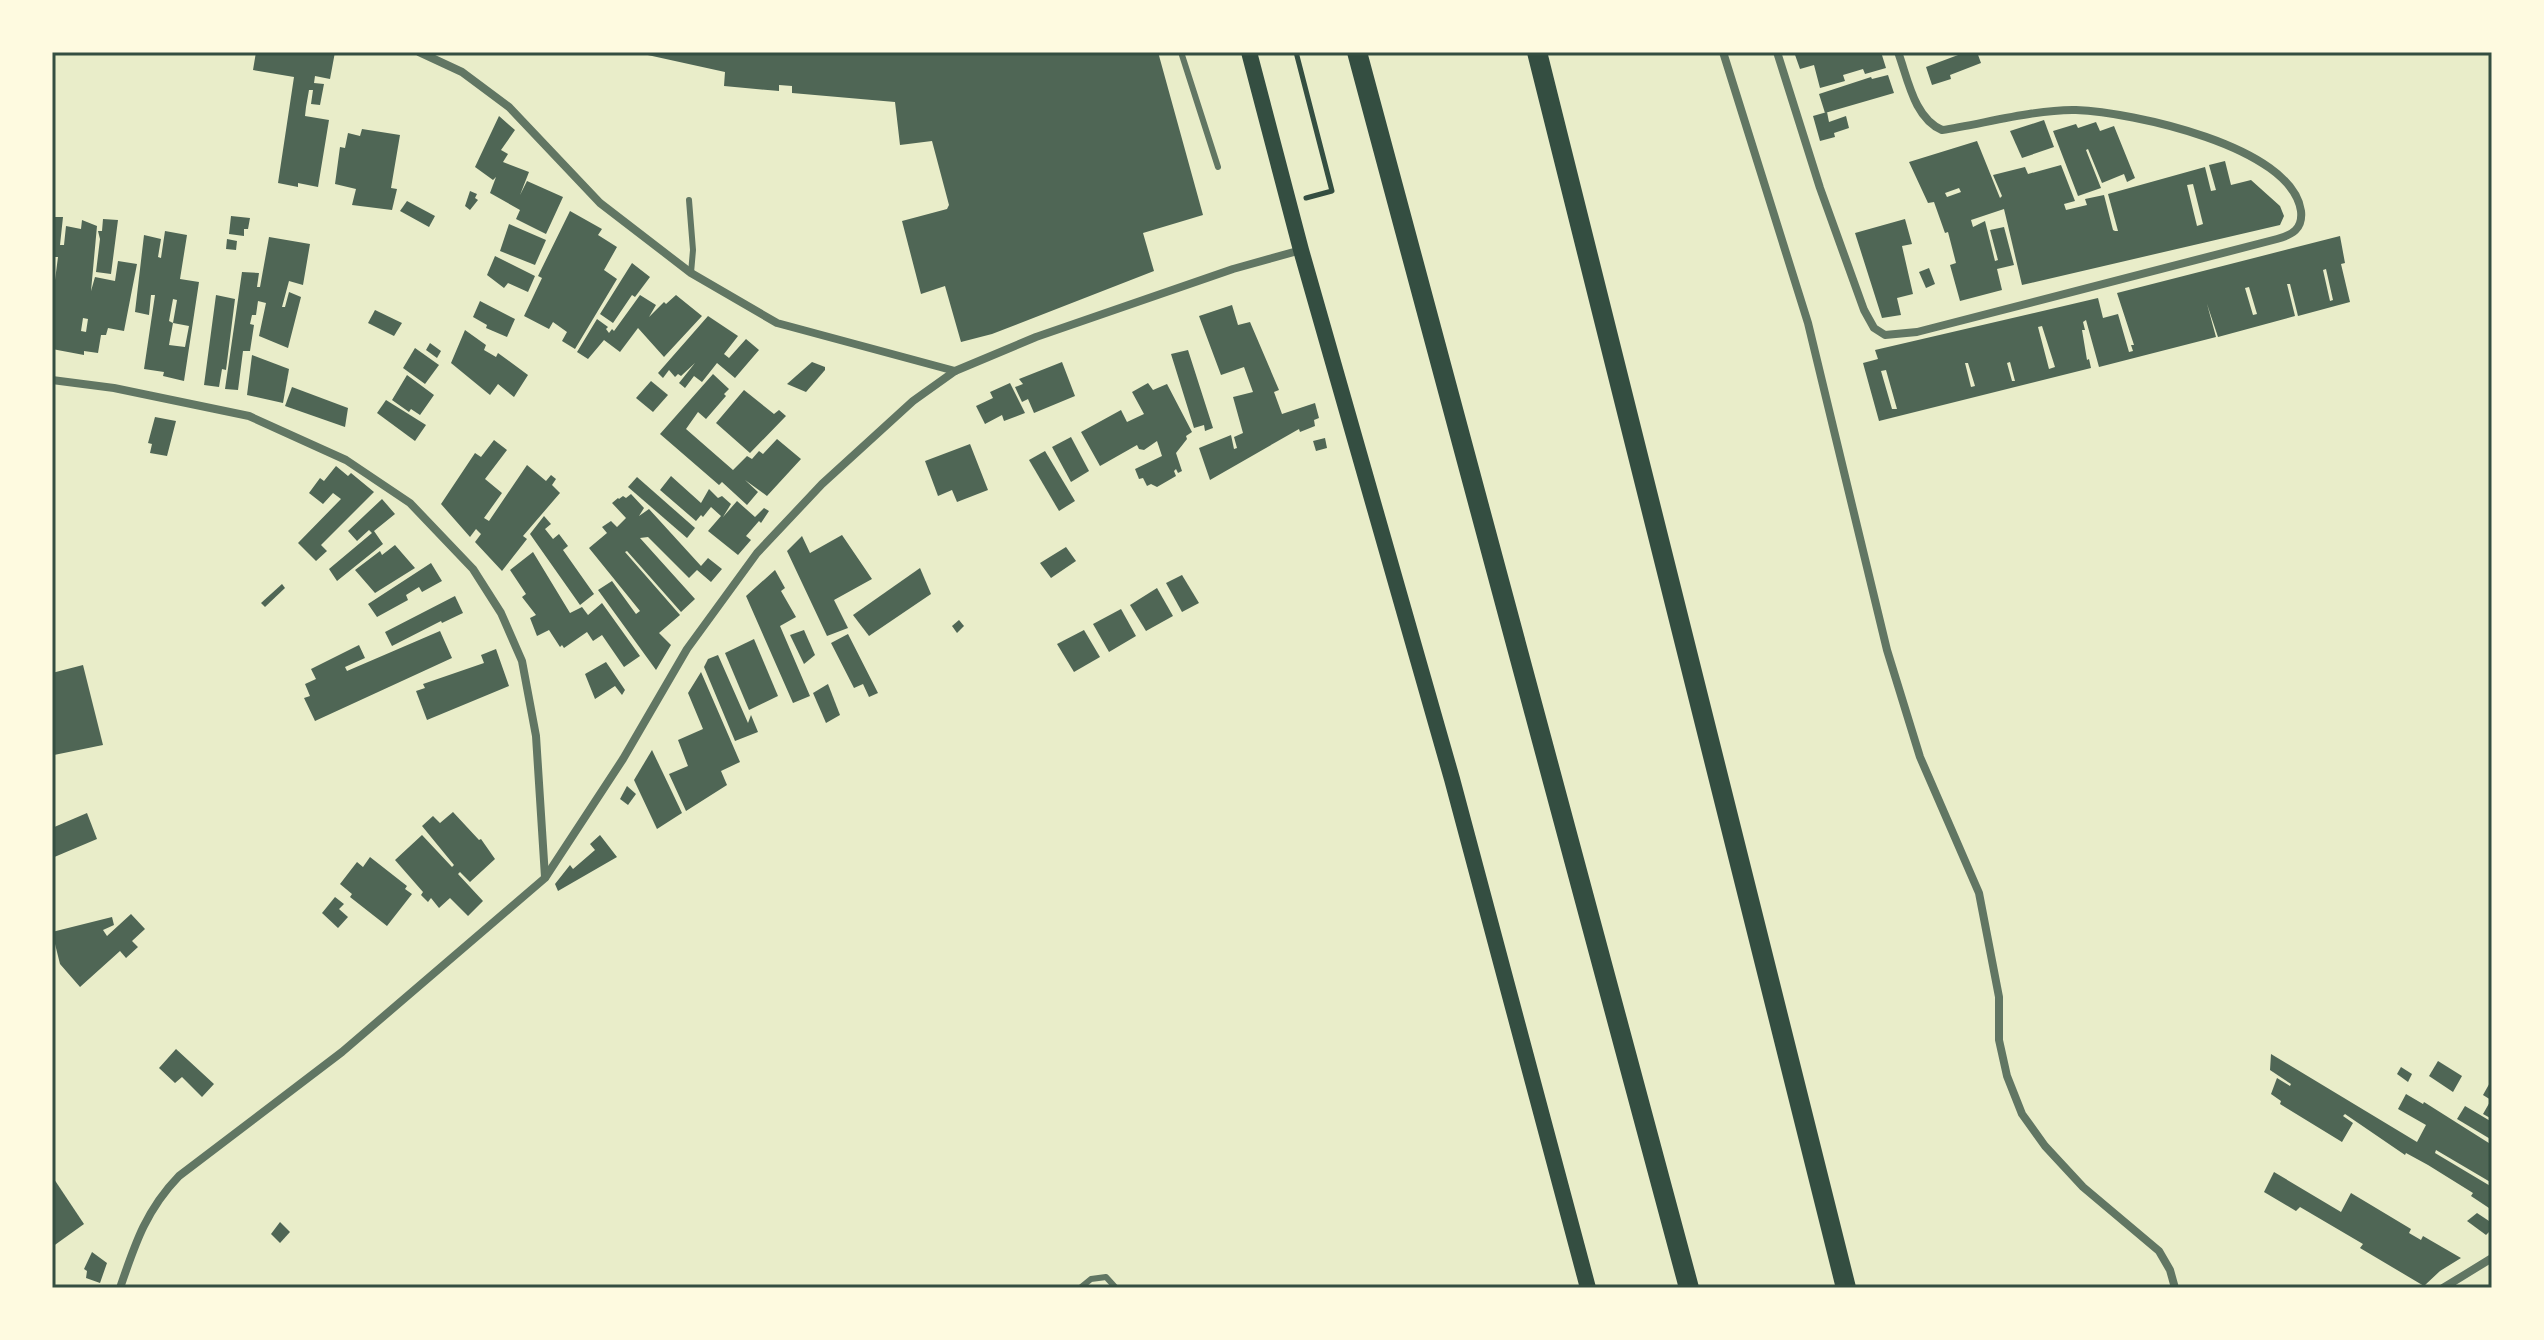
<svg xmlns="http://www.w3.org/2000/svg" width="2544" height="1340" font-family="Commissioner,sans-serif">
	<rect width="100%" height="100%" fill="#e9edc9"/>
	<g fill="#4f6655" fill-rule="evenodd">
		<polygon points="256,52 335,52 330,79 315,76 314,83 324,84 320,105 311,104 313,90 309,90 306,107 305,116 329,120 318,187 298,183 298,187 278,183 294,77 253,70"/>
		<polygon points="634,52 1158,52 1203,215 1143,233 1154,271 992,334 961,342 945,286 921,294 902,221 947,209 949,205 932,141 900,145 895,102 792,93 792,86 779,85 779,91 724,86 725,72"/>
		<polygon points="1794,52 1881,52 1886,68 1865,74 1863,69 1843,75 1845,81 1820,88 1814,65 1800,69"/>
		<polygon points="1966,52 1977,52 1981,63 1950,75 1951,79 1932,85 1926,67"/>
		<polygon points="1888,75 1894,93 1825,113 1819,94 1871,77 1872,79"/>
		<polygon points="1827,112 1829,122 1846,116 1849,128 1834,133 1835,137 1820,141 1813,116"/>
		<polygon points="499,116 515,130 501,150 508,154 503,162 529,172 520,195 527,181 563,197 546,234 516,219 520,210 490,193 496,177 493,180 475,167"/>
		<polygon points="2044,120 2054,147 2022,158 2010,131"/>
		<polygon points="2096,122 2100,131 2114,126 2135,178 2127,182 2124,174 2102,183 2088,149 2086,150 2101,188 2078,196 2053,131 2076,124 2078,128"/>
		<polygon points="362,129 400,135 391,188 397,189 392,210 352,205 356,189 335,184 340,147 345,148 348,133 360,136"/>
		<path d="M1977,141L2000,198L2002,196L1993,175L2025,167L2028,174L2061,165L2075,201L2064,204L2066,210L2087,205L2085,199L2104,195L2113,230L2115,231H2118L2108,194L2205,167L2211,191L2216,190L2209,165L2225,161L2231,185L2251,180L2280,206L2284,216L2280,225L2022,285L2004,209L1971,220L1973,227L1985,221L1995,261L1998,260L1990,230L2004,227L2014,265L1997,269L2002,290L1960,301L1950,265L1956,263L1948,232L1945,233L1934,202L1928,203L1909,162ZM2193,184L2203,224L2197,226L2187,185ZM1959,188L1961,192L1947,197L1945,193Z"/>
		<polygon points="470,191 477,194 475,198 478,200 470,210 465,206"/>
		<polygon points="407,201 435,216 429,227 400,211"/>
		<polygon points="570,211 602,229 598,235 617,247 604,270 617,279 575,349 562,341 567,332 553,322 549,329 524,316 542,278 538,276"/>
		<polygon points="231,216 250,218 248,229 244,229 244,236 229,234"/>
		<path d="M52,217H63L60,245H64L66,226L81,229L82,220L97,226L91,291L95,277L115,281L118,261L137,264L124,331L108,328L106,335H101L98,353L84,351V355L52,349V303L58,257H55L52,265ZM83,318L88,319L86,332L81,331Z"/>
		<polygon points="103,219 118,220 111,274 96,272 100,239 98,231 102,231"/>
		<polygon points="1905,219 1912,244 1902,246 1913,294 1897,298 1901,315 1882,318 1855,233"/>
		<polygon points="509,224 546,240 535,265 500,251"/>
		<path d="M165,231L187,235L180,279L199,282L184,381L163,376L164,372L144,369L155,295H151L149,315L135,312L144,235L161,239L158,257L161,258ZM173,299L177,300L173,323L189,326L185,347L169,345L173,323L169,321Z"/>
		<path d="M2340,236L2345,263L2341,264L2350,302L2298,316L2290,284H2287L2295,316L2218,337L2207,304L2216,337L2099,367L2086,320L2083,322L2085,330H2082L2087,360L2089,359L2091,368L1879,421L1863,363L1878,359L1875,350L2098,298L2103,318L2118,314L2129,352L2133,351L2131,345H2134L2117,293ZM2326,269L2333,300L2330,301L2323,270ZM2249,287L2257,314L2253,315L2245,288ZM2042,326L2055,367L2049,369L2038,327ZM2010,362L2015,381H2012L2007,363ZM1965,363H1968L1975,386L1971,387ZM1886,370L1897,409H1892L1881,371Z"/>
		<polygon points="269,237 310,244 303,285 289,281 282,307 285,307 289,292 301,297 288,348 259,336 266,303 258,301 256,315 252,315 250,324 254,325 250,351 243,351 238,390 225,389 242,272 259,273 257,287 260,287"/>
		<polygon points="227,239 237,241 236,250 226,249"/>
		<polygon points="495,256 535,276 528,292 508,283 504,288 487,275"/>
		<polygon points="632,263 650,277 635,297 632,295 613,323 600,314"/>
		<polygon points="1929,268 1935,284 1926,288 1919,272"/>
		<polygon points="216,295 235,299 226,370 222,369 219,387 204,385"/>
		<polygon points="640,295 656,305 649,317 664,302 666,304 676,295 702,316 664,357 638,328 620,352 604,340 588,359 577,352 597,319 608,327 606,329 609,333 612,329 614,331"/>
		<polygon points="480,301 515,319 507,337 486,328 487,325 473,317"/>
		<polygon points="1232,305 1238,325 1250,322 1279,390 1274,392 1282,414 1315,403 1319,418 1314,420 1315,426 1300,432 1299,429 1210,480 1199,448 1231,435 1234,449 1237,448 1234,437 1243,433 1233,397 1253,392 1244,367 1221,375 1199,316"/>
		<polygon points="375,310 402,323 394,336 368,323"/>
		<polygon points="708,316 738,336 724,354 729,358 746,339 759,350 735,378 717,363 702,382 694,376 685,388 679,383 695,363 681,376 678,374 675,377 669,370 663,378 658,373"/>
		<polygon points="465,330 486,345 484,350 496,357 498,353 528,375 514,397 498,384 490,395 451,363"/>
		<polygon points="430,343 441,351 437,358 426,350"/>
		<polygon points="415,348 439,365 425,384 403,368"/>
		<polygon points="1188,350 1213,428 1205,431 1204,425 1194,428 1171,354"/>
		<polygon points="252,355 289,369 283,403 247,395"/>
		<polygon points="812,362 825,367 825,370 806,392 787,384"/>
		<polygon points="1062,362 1075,396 1034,413 1028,399 1022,402 1015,387 1023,384 1019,379"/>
		<polygon points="713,374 729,389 724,394 726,396 706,419 698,412 686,429 733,470 747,456 752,459 759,451 763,454 777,439 801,459 767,496 745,480 758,492 747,505 722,482 719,485 660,434"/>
		<polygon points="407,375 434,395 420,415 411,409 409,412 392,400"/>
		<polygon points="651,381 668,395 653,412 636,398"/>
		<polygon points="1010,383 1025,413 1004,421 1002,415 985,424 976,406 993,398 990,392"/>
		<polygon points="1148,383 1153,390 1167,384 1192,432 1186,436 1187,439 1176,453 1182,471 1178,473 1176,469 1174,471 1176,476 1157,487 1151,484 1147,486 1143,478 1139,479 1135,469 1162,456 1157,441 1144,450 1139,449 1137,445 1100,466 1081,432 1121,410 1127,422 1144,414 1132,392"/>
		<polygon points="292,387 348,408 345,427 285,406"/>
		<polygon points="744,390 774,414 779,410 786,416 750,453 716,423"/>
		<polygon points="386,400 426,425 415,441 377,413"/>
		<polygon points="155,417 176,421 167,456 150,453 152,444 148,443"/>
		<polygon points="1071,437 1089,471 1071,482 1052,447"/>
		<polygon points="1325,438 1327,448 1316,451 1313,441"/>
		<polygon points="494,440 507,450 485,479 502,493 484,518 489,521 527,465 546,481 551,475 556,479 552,485 560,493 523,536 527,539 502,571 475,542 481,534 476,529 470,537 441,504 475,453 481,457"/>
		<polygon points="970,444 988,490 957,502 952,490 938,496 925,461"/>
		<polygon points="1045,451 1075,501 1059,511 1029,460"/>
		<polygon points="336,466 348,476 351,473 374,492 321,545 327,551 316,561 298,543 341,499 333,493 323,504 309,493 320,478 324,481"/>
		<polygon points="671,476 701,503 709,489 718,498 722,496 731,504 723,517 737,501 755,517 764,508 769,511 761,523 759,521 746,536 751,540 738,555 708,531 721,516 711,507 703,517 701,515 696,521 660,490"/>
		<polygon points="637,477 695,528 687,538 628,487"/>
		<polygon points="631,494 644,508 639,516 649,509 701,566 708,558 722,569 711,582 697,570 689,578 648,537 640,538 695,599 681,612 627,551 625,552 680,615 659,633 671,645 656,670 598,590 612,581 636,614 640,611 589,548 607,533 602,527 611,521 617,527 626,518 612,503 618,498 619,499 623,496 626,498"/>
		<polygon points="382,499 395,514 374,531 383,544 337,581 329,569 372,533 369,530 357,541 348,531"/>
		<polygon points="544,516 551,524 545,529 553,539 559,534 568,546 563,550 594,594 580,605 530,534"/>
		<polygon points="842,535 872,579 834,600 848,628 827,636 787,551 802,536 810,553"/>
		<polygon points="395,545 415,568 375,593 355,570 380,551 382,555"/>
		<polygon points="1066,547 1076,561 1051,578 1040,563"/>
		<polygon points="533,552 570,613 582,607 588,615 602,603 640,656 624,667 602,635 593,641 587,632 564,648 562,645 560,647 549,630 537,636 530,618 536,615 522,597 526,594 510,570"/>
		<polygon points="431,563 442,581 422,592 419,587 406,595 408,600 377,617 368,604"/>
		<polygon points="920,568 931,594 869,636 853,615"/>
		<polygon points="775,570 785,588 781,591 796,617 780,626 810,696 793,703 746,596"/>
		<polygon points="1182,575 1199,603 1182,612 1166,583"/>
		<polygon points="282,584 285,588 265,607 261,603"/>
		<polygon points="1157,588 1173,616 1146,631 1130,605"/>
		<polygon points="455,596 463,613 442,623 441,621 392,646 385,632"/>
		<polygon points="1121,609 1136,636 1109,652 1093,624"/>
		<polygon points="959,620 964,626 957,633 952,626"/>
		<polygon points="804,630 815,655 804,664 790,635"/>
		<polygon points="1084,630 1100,657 1074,672 1057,644"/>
		<polygon points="440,631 452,658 315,721 304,698 310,696 305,684 316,679 311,669 359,645 365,658 345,667 347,671"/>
		<polygon points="848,634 878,693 869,697 863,684 854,688 831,643"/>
		<polygon points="754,639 778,696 749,710 725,653"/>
		<polygon points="496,649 509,686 427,720 416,691 425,688 423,684 484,663 481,655"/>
		<polygon points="718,655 748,723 751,715 758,732 735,741 704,667 708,659"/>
		<polygon points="606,662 625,690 622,695 615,686 595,699 585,674"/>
		<polygon points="83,665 103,745 54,755 52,673"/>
		<polygon points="701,672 740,762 721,771 727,785 686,811 669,774 688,766 678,740 703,729 688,693"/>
		<polygon points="828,684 840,715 826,723 813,693"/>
		<polygon points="652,750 682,813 657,829 634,780"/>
		<polygon points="627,786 636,794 628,805 620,799"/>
		<polygon points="453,812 479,840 481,839 495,859 470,882 460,872 458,874 483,901 468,916 450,898 439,908 431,898 428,902 421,895 423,892 395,860 422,835 452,867 454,865 422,826 433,816 440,823"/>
		<polygon points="87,813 97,839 52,858 52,828"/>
		<polygon points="600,835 617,857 558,891 555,884 570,865 573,869 595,850 590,844"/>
		<polygon points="370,857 407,886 405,889 412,894 387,926 350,897 352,894 340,884 357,862 363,867"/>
		<polygon points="335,897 344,904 339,909 348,917 338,928 322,913"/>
		<polygon points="131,914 145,929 132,941 138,947 126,958 120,951 80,987 60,964 52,932 112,917 114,925 103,930 107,936"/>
		<polygon points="176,1049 214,1084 202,1097 182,1077 175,1083 159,1068"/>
		<polygon points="2271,1054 2417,1142 2426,1125 2398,1109 2406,1094 2423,1104 2424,1102 2492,1145 2492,1183 2436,1150 2435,1153 2492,1187 2492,1210 2471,1196 2473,1193 2428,1165 2406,1153 2405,1155 2345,1114 2343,1116 2353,1123 2342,1142 2280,1104 2281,1101 2271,1094 2277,1078 2290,1086 2291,1084 2270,1070"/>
		<polygon points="2438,1061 2462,1076 2453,1092 2429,1076"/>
		<polygon points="2401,1067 2412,1074 2408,1082 2397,1074"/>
		<polygon points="2492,1079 2492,1119 2483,1114 2491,1100 2483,1095"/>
		<polygon points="2465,1106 2492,1122 2492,1140 2457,1119"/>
		<polygon points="2274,1172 2341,1212 2351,1193 2411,1229 2409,1233 2421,1240 2423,1236 2461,1258 2440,1271 2424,1286 2360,1248 2363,1244 2300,1207 2296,1211 2264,1192"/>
		<polygon points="52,1176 84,1224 52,1247"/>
		<polygon points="2477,1213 2492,1223 2492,1229 2486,1235 2467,1221"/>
		<polygon points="280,1222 290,1232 280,1243 271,1234"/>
		<polygon points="92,1252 107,1263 100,1283 86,1278 87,1271 84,1269"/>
	</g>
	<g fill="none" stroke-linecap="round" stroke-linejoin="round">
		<polyline stroke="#344e41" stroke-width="5" points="1296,52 1332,191 1306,198"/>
		<g stroke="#617663" stroke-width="6">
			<polyline points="1181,52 1218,167"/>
			<polyline points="689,200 693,250 691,273"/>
			<polyline points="1080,1288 1091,1279 1106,1277 1116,1288"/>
		</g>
		<g stroke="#617663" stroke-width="8">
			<polyline points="419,52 462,72 509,107 600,203 691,273 777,323 955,371"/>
			<polyline points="1723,52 1808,323 1887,650 1920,757 1979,893 1999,997 1999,1040 2007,1076 2022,1114 2045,1146 2083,1187 2159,1251 2170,1270 2175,1288"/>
			<path d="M1777,52L1820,188L1864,310L1874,328L1885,335L1917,332L2277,239C2292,235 2303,229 2301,211C2292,146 2131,112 2076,110C2037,109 1982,124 1942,130C1914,118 1908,79 1898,52"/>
			<polyline points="52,380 114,388 249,416 346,460 410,503 473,569 501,613 522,661 536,736 545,877"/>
			<path d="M120,1288C135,1244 146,1210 179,1176L342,1052L545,878L623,759L687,649L757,553L822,484L913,401L955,371L1036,337L1233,269L1301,250"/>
			<polyline points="2443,1288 2492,1258"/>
		</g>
		<polyline stroke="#344e41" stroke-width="16" points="1249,52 1301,250 1452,779 1588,1288"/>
		<g stroke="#344e41" stroke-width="20">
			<polyline points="1357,52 1689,1288"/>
			<polyline points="1537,52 1846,1288"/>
		</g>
	</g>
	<rect width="2544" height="1340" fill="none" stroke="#fefae0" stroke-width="108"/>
	<rect x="54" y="54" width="2436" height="1232" fill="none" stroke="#344e41" stroke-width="3"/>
</svg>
